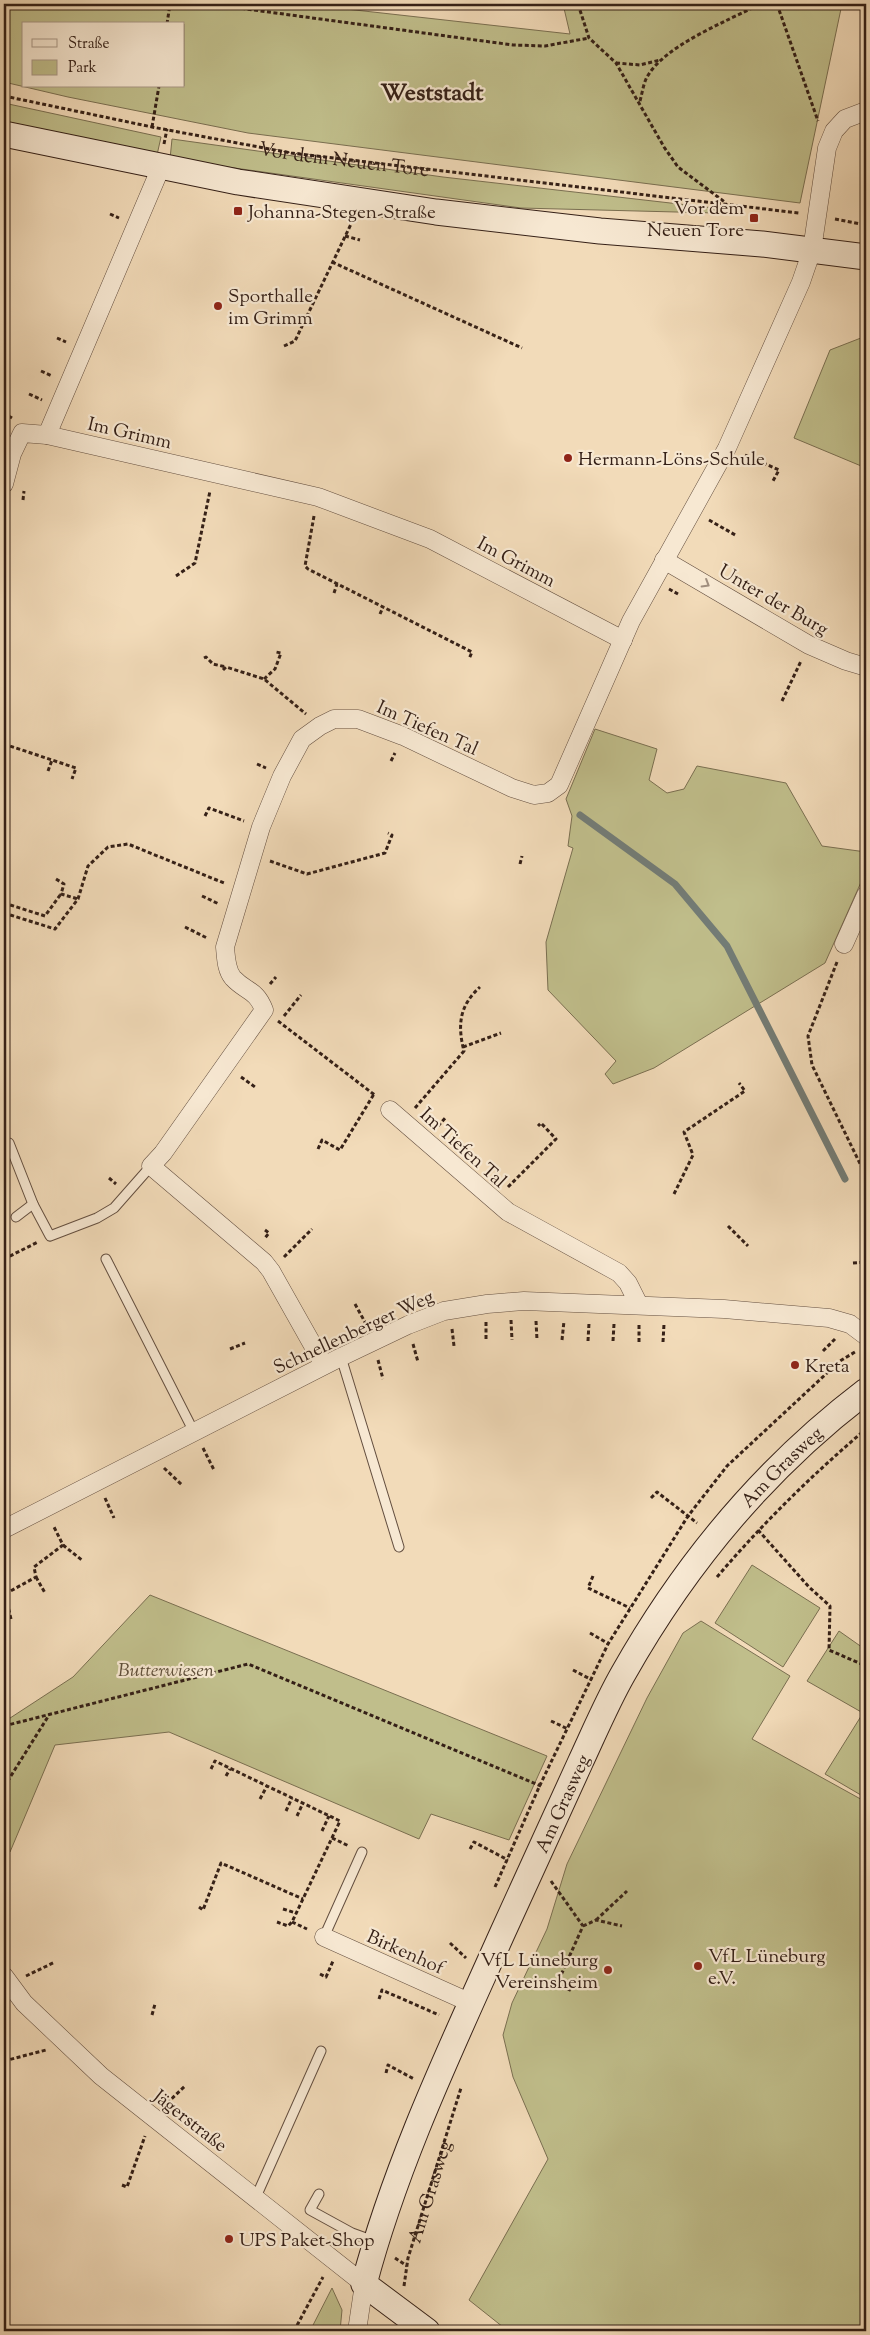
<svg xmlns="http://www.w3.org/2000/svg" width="870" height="2335" font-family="'Sorts Mill Goudy',serif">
	<rect width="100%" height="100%" fill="#f2dbb9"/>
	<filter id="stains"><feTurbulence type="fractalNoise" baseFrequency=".004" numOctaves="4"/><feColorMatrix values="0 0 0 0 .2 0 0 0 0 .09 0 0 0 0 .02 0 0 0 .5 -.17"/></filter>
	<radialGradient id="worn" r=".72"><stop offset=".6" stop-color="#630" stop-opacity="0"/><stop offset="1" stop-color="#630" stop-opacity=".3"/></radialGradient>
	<g fill="#c0be8b" stroke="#7a6f51" fill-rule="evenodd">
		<path d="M4,4H301L570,34L563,4H842L800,203L248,133L68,97L4,82ZM24,24H184V86H24Z"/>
		<polygon points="4,103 161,137 157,155 4,121"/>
		<polygon points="172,139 443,177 714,208 715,213 521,208 170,159"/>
		<polygon points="866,336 866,468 794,438 830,350"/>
		<polygon points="595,729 657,749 649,780 667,793 684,789 697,766 786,783 822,846 866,852 866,871 825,963 654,1068 613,1084 605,1074 616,1061 548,990 546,942 573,848 568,846 572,816 566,799"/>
		<polygon points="752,1565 820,1608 783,1667 715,1623"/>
		<polygon points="150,1595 547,1756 509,1840 431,1814 419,1839 169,1732 55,1745 10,1852 4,1857 4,1722 73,1677"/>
		<polygon points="701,1621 790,1676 752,1739 866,1802 866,2331 508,2331 469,2300 548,2159 513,2077 503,2035 512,2003 547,1929 567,1864 647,1698 683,1633"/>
		<polygon points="839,1631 866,1650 866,1798 825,1774 863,1713 807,1681"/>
		<polygon points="332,2288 342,2310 340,2331 310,2331"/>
	</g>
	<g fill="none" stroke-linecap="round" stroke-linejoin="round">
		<polyline stroke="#737c76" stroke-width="7" points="580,815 675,884 727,946 845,1179"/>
		<defs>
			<g id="service">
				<polyline points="9,1143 33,1204 50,1236 97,1218 114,1208 151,1166"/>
				<polyline points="16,1217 33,1204"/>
				<polyline points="106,1259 194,1432"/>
				<polyline points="341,1357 399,1547"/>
				<polyline points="324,1937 362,1852"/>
				<polyline points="319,2194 310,2210 352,2233 374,2241"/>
				<polyline points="256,2197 321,2051"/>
			</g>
			<g id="minor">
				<polyline points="47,435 161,167"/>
				<polyline points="4,484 12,454 22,433 47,435 318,497 430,539 623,640"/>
				<polyline points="664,560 809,645 846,661 866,667"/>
				<polyline points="844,944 866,895"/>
				<polyline points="390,1110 508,1212 619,1273 628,1283 639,1305"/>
				<path d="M324,1365L271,1271L264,1262L151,1166L163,1153L264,1010C256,989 246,992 233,978C226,970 226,957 225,947L261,827L282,776L302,739L320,726L334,719H358L403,736L512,788L534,795L548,793L559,785L631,621L727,448L801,282L812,250L827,148L834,131L845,119L866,111"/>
				<polyline points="4,1529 341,1357 408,1325 444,1311 487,1304 524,1301 724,1309 829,1318 850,1324 866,1336"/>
				<polyline points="324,1937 471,2003"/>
				<polyline points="4,1976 24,2003 101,2076 364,2284 357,2331"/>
			</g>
			<g id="secondary">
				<polyline points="4,134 238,182 436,212 600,231 762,244 866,257"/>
				<path id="s3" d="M427,2331L364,2284C396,2163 451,2048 502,1934C528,1877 554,1820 580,1763C594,1733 607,1702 623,1674C685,1564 766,1467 866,1391"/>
			</g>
		</defs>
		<use href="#service" stroke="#644f40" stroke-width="11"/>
		<use href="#minor" stroke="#644f40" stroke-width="19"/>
		<use href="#secondary" stroke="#352017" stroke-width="27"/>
		<g stroke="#352017" stroke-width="3" stroke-dasharray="4 2.5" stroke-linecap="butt">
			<polyline points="209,4 513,45 545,46 589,38"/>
			<polyline points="578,4 589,38 616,63 664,147 678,167 726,203"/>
			<polyline points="777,4 818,121"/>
			<polyline points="167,24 170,4"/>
			<polyline points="616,63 640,65 660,60"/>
			<path id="s1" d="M4,96L152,127L291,153L799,213"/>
			<path d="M640,101C642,94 643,86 646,79C662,46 728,21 760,4"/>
			<polyline points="152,127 159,86"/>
			<polyline points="164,144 167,129"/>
			<polyline points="110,214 119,218"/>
			<polyline points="835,219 866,225"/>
			<polyline points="345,236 360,240"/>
			<polyline points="332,262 522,348"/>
			<polyline points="57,338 66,342"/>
			<polyline points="284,346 295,341 352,222"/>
			<polyline points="41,371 52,376"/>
			<polyline points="29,394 42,400"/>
			<polyline points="4,413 12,418"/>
			<polyline points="745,455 779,470 773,481"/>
			<polyline points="23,500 24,491"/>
			<polyline points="314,516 305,566 308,569 472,652 469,659"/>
			<polyline points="709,520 737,536"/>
			<polyline points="176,576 195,563 210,491"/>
			<polyline points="669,589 678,594"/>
			<polyline points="334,593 337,584"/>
			<polyline points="380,614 383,607"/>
			<polyline points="4,643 4,647"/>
			<polyline points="204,658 206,657 213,664 226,667"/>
			<polyline points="223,670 226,667 264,679 306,714"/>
			<polyline points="264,679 275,669 281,653 276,652"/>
			<polyline points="782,701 801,661"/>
			<polyline points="4,744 76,768 72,779"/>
			<polyline points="391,761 395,753"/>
			<polyline points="257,764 266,768"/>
			<polyline points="48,771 52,760"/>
			<polyline points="205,816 209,808 244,821"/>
			<polyline points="270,861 307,874 385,853 392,835 388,833"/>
			<polyline points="520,864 522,856"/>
			<polyline points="56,879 64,884 61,894 78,899"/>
			<polyline points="202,896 219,904"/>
			<polyline points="4,903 45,916 61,894"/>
			<polyline points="4,913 55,929 78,899 88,866 108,847 128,844 224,883"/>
			<polyline points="185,927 207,938"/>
			<polyline points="837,962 808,1036 812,1065 866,1176"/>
			<polyline points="270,984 276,977"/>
			<polyline points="284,1016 301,995"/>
			<polyline points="278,1021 376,1096"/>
			<polyline points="463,1047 501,1033"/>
			<polyline points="241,1077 255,1087"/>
			<path d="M415,1108L464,1051C457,1024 460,1005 480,987"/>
			<polyline points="438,1126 446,1117"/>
			<polyline points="318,1149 322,1140 340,1150 374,1094"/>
			<polyline points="109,1178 116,1184"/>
			<polyline points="508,1187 556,1139 541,1123 538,1126"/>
			<polyline points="674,1194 693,1155 684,1132 745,1091 739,1083"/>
			<polyline points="728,1226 748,1246"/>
			<polyline points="265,1230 269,1233 265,1238"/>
			<polyline points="284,1257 312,1229"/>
			<polyline points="4,1259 38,1242"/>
			<polyline points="853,1263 866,1262"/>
			<polyline points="355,1304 366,1324"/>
			<polyline points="511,1320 512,1340"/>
			<polyline points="536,1321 537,1340"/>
			<polyline points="452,1329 454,1346"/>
			<polyline points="486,1339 486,1322"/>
			<polyline points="562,1340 564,1321"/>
			<polyline points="588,1341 589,1323"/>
			<polyline points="613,1341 614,1324"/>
			<polyline points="639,1342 639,1325"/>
			<polyline points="663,1342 664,1324"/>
			<polyline points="413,1344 418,1362"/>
			<polyline points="230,1349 245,1343"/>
			<polyline points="823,1351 835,1339"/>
			<polyline points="378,1360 383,1379"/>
			<polyline points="203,1448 214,1470"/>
			<polyline points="164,1468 182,1485"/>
			<polyline points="105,1498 114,1518"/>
			<polyline points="651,1498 657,1492 697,1523"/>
			<polyline points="758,1530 809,1587 830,1606 829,1650 866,1666"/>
			<polyline points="63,1545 83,1561"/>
			<polyline points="593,1576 588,1588 630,1608"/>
			<polyline points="36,1577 45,1593"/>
			<path d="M717,1577C763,1523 812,1475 866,1429"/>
			<polyline points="11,1619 5,1594 36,1577 34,1567 63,1545 53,1525"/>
			<polyline points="590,1633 609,1644"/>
			<polyline points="573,1670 592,1680"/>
			<polyline points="551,1721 568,1729"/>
			<polyline points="4,1726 248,1664 541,1786"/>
			<polyline points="211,1769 215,1761 340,1821 292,1922 288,1926 277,1922"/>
			<polyline points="226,1776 230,1769"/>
			<polyline points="4,1787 49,1715"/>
			<polyline points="260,1799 267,1786"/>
			<polyline points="286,1811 292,1798"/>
			<polyline points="297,1816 303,1803"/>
			<polyline points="322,1831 329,1816"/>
			<polyline points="332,1838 349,1846"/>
			<polyline points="470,1849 474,1842 508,1860"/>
			<polyline points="551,1881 583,1926 557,1984 572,1991"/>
			<polyline points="495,1887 540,1785 608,1644 688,1516 727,1466 840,1361 855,1352"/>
			<polyline points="199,1907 203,1910 221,1863 303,1899"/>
			<polyline points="283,1909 296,1913"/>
			<polyline points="596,1920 627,1891"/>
			<polyline points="292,1922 307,1929"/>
			<polyline points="583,1926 596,1920 622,1926"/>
			<polyline points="450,1943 466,1958"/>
			<polyline points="320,1974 326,1977 333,1961"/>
			<polyline points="26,1976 55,1962"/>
			<polyline points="379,1999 382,1990 439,2015"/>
			<polyline points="152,2015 155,2004"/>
			<polyline points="4,2061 46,2050"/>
			<polyline points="386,2073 388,2065 414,2079"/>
			<polyline points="167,2103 185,2086"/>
			<polyline points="122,2185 127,2187 145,2136"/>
			<polyline points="395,2258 407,2266"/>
			<path id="s2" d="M404,2286L408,2258L461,2088"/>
			<polyline points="294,2331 323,2277"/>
		</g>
		<use href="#service" stroke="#f7e8d2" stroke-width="9"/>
		<use href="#minor" stroke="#f7e8d2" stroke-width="18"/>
		<use href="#secondary" stroke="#f7e8d2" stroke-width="25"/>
	</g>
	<defs><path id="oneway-chevron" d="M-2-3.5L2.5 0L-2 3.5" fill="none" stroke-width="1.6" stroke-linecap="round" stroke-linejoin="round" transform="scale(1.25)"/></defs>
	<use stroke="#a08e7e" href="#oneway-chevron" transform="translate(706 584) rotate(31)"/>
	<g fill="#8f2418" stroke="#f7e8d2" stroke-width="2">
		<rect x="233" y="206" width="10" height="10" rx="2.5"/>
		<rect x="749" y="213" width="10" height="10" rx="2.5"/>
		<circle cx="218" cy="306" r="5"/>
		<circle cx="568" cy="458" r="5"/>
		<circle cx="795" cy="1365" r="5"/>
		<circle cx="698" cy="1966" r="5"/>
		<circle cx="608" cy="1970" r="5"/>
		<circle cx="229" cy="2239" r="5"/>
	</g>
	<g text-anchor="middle" stroke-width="4.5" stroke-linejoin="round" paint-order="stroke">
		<g font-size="19" fill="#352017" stroke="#f7e8d2">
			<text dy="7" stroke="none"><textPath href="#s1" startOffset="346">Vor dem Neuen Tore</textPath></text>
			<text transform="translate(130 432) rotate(13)" y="7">Im Grimm</text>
			<text transform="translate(517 561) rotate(28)" y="7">Im Grimm</text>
			<text transform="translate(774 599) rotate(30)" y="7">Unter der Burg</text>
			<text transform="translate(428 727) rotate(24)" y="7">Im Tiefen Tal</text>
			<text transform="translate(464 1147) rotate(42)" y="7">Im Tiefen Tal</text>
			<text transform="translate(353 1331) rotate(-25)" y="7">Schnellenberger Weg</text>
			<text dy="7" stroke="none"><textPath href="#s3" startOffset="1004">Am Grasweg</textPath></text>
			<text dy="7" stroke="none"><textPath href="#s3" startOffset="599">Am Grasweg</textPath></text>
			<text transform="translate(406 1951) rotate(24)" y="7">Birkenhof</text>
			<text transform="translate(191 2120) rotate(38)" y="7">Jägerstraße</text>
			<text dy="7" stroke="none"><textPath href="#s2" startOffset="98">Am Grasweg</textPath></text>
		</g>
		<g font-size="19" fill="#352017" stroke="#f7e8d2" text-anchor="start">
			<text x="744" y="214" text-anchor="end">Vor dem<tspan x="744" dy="22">Neuen Tore</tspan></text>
			<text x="248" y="218">Johanna-Stegen-Straße</text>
			<text x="228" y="302">Sporthalle<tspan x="228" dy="22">im Grimm</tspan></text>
			<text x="578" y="465">Hermann-Löns-Schule</text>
			<text x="805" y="1372">Kreta</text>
			<text x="708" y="1962">VfL Lüneburg<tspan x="708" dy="22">e.V.</tspan></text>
			<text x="598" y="1966" text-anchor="end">VfL Lüneburg<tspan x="598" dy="22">Vereinsheim</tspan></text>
			<text x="239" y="2246">UPS Paket-Shop</text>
		</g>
		<g font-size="19" font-style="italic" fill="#5f4f3a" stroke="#f7e8d2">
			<text x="166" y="1676">Butterwiesen</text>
		</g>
		<g font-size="24" font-weight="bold" fill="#352017" stroke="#f7e8d2">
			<text x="432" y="100">Weststadt</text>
		</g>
	</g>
	<rect width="870" height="2335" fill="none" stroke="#f2dbb9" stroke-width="20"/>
	<rect x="5" y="5" width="860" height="2325" fill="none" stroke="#352017" stroke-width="2.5"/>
	<rect x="10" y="10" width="850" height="2315" fill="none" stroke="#352017"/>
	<rect x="22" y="22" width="162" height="65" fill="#f7e8d2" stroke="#a99887"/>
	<rect x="32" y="39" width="25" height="8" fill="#f7e8d2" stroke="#a99887"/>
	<text x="68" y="48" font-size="15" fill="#352017">Straße</text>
	<rect x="32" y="60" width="25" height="15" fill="#c0be8b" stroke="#a99887"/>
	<text x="68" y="72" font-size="15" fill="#352017">Park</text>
	<rect width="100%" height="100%" filter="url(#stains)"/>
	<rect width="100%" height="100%" fill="url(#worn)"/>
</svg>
